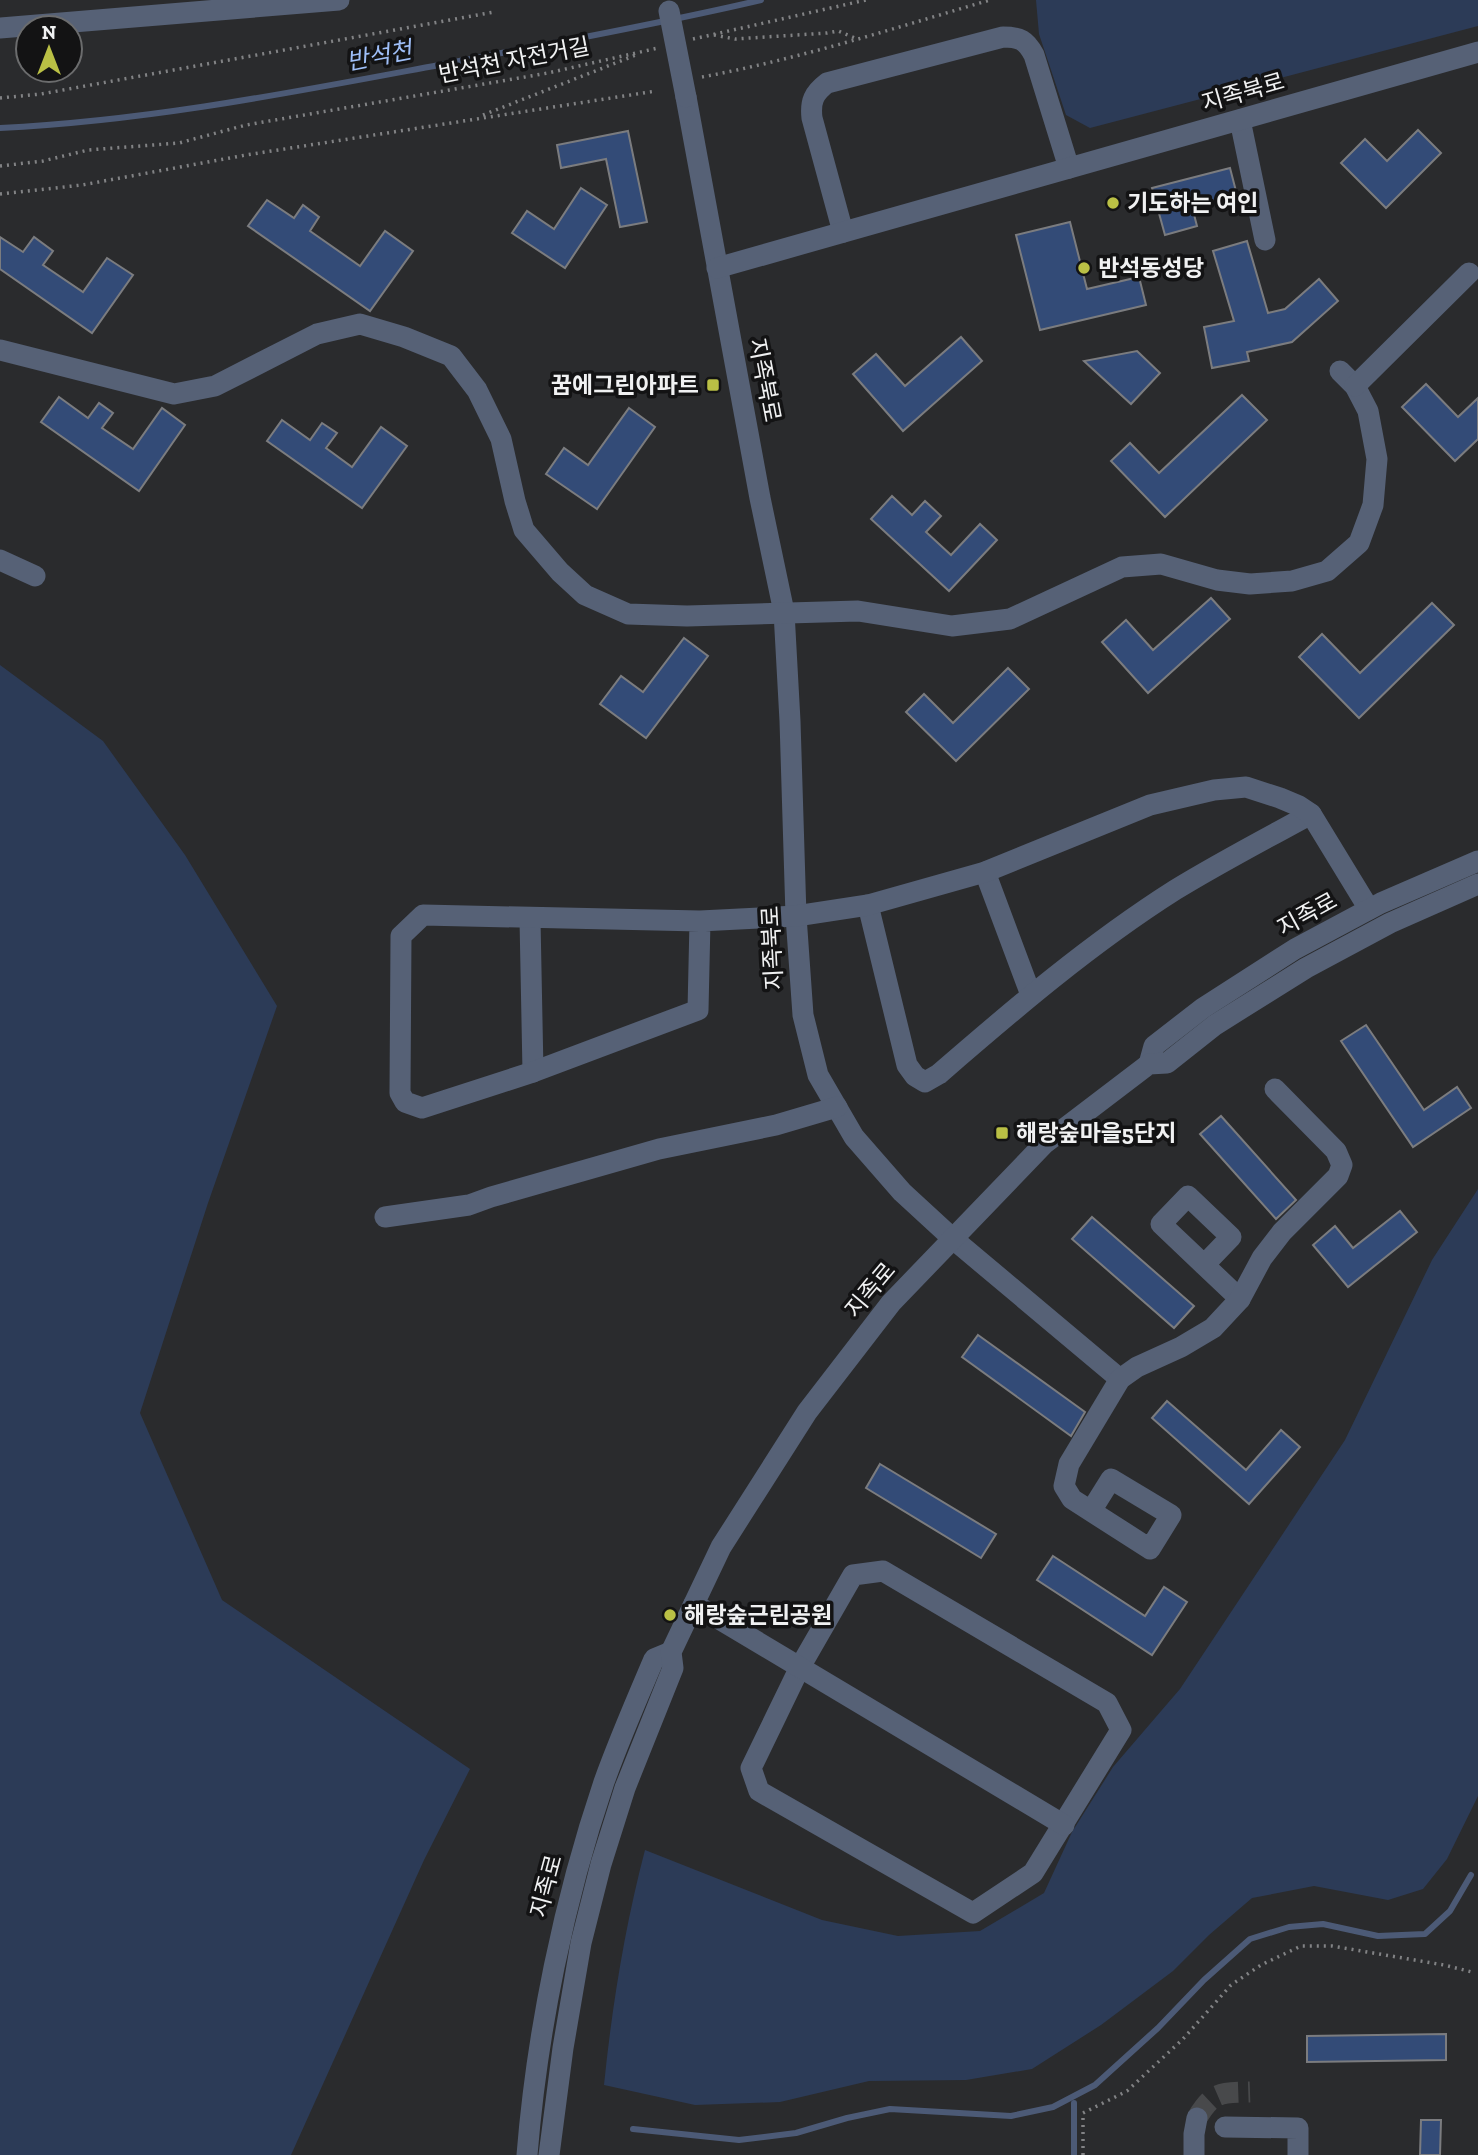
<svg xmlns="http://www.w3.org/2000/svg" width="1478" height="2155" font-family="'Zilla Slab','Noto Sans KR',serif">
	<rect width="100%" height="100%" fill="#2a2b2d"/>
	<g fill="#2c3b57">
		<polygon points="1036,0 1478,0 1478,26 1090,128 1066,115 1039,34"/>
		<polygon points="0,665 103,741 185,855 277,1006 208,1203 140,1413 222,1600 470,1769 424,1860 291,2155 0,2155"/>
		<path d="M1478,1189V1796L1447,1859L1423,1889L1388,1900L1314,1886L1252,1898L1209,1935L1173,1971L1101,2025L1032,2069L966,2080L869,2081L780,2102L695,2105L604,2085C612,2006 625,1926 645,1850L822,1920L898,1936L980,1931L1044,1893L1072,1832L1113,1767L1180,1689L1345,1440L1432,1260Z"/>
	</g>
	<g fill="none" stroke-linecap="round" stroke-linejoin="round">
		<g stroke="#4c5a76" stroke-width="6">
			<path d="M0,128C148,121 294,92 439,65C547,44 655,25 761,0"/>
			<polyline points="633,2129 739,2140 796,2133 847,2118 890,2109 1011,2116 1053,2107 1095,2085 1158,2028 1204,1980 1250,1939 1289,1927 1323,1924 1378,1936 1425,1934 1450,1911 1471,1875"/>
			<polyline points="1074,2155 1074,2103"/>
		</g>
	</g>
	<g fill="#334b77" stroke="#7b7c7f" stroke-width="2">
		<polygon points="1418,130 1441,153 1386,208 1341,163 1365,139 1387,161"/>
		<polygon points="628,131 647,222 620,227 606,159 561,168 557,145"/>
		<polygon points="1230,168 1237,195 1192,207 1197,226 1165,235 1152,188"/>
		<polygon points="581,188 607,205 565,268 512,233 527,211 554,229"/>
		<polygon points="267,200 294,218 303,205 319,217 310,231 360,266 385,231 413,251 370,311 248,226"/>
		<polygon points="1070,222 1087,289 1139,277 1146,305 1040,330 1016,235"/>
		<polygon points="0,237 23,252 34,237 53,251 43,265 83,292 107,258 133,275 92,333 0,269"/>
		<polygon points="1247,241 1268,313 1285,309 1319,279 1338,301 1292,342 1247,352 1249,361 1212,368 1204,327 1234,321 1213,251"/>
		<polygon points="961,337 982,361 903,431 853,374 876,354 905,386"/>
		<polygon points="1137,351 1160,373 1131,404 1084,361"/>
		<polygon points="1426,384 1458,417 1478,398 1478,439 1455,461 1402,407"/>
		<polygon points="1242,395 1267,420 1165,517 1111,461 1130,443 1159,473"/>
		<polygon points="59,397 88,418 99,403 113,413 102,428 133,449 162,408 185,425 139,491 41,422"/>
		<polygon points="629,408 655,427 597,509 546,474 564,448 588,465"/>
		<polygon points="282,420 310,440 322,423 337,433 326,448 352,467 381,427 407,446 362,508 267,441"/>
		<polygon points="892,496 912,515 925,501 941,516 926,532 951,555 980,524 997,540 949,591 871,519"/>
		<polygon points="1211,598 1230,619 1148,693 1102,642 1126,620 1153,650"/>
		<polygon points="1432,603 1454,625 1359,718 1299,657 1322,634 1360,673"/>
		<polygon points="684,638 708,656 646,738 600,704 621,676 643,692"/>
		<polygon points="1008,668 1029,689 956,761 906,712 924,694 953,723"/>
		<polygon points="1366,1025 1424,1110 1457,1087 1471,1108 1413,1147 1341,1041"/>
		<polygon points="1221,1116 1296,1200 1276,1219 1200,1134"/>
		<polygon points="1400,1211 1417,1232 1348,1287 1313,1245 1335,1226 1353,1248"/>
		<polygon points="1092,1217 1194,1306 1174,1328 1072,1239"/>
		<polygon points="978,1335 1085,1412 1071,1436 962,1357"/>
		<polygon points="1167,1401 1246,1470 1281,1430 1300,1447 1249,1504 1152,1418"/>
		<polygon points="880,1464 996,1534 981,1558 866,1488"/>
		<polygon points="1053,1556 1145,1616 1164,1587 1187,1602 1152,1655 1037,1580"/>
		<polygon points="1446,2034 1446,2060 1307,2062 1307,2036"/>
		<polygon points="1421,2120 1441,2120 1440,2155 1420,2155"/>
	</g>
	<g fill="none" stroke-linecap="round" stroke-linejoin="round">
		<path stroke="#48494b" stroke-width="21" stroke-dasharray="21 10" stroke-linecap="butt" d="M1197,2118C1213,2091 1221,2093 1250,2092"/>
		<g stroke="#828385" stroke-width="3.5" stroke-dasharray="2 5" stroke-linecap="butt">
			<polyline points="714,35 735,39 827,33 838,31 855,38"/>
			<polyline points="693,39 866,0"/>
			<path d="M702,77C799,59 895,28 990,0"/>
			<polyline points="0,98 41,94 494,12"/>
			<polyline points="483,115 636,55"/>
			<polyline points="0,166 43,161 88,150 179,143 246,125 548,73 658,48"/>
			<polyline points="0,194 82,185 246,155 656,91"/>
			<polyline points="1083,2155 1083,2113 1127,2091 1183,2039 1231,1985 1261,1965 1301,1946 1332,1946 1444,1965 1472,1972"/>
		</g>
		<g stroke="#566176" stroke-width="21">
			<polyline points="0,28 339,0"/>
			<polyline points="686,97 760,498 784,612 790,721 796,916 803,1015 818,1075 854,1137 902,1192 952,1238 1120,1379"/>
			<polyline points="1240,120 1265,240"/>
			<path d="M843,232L812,118C810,101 814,93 827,83L1003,37C1020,37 1026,40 1034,55L1069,168"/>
			<polyline points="717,268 1478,52"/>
			<polyline points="0,350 174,394 215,386 317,334 360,324 404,337 451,356 477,390 501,439 515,501 524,530 560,572 585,595 628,614 687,616 858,611 952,626 1010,619 1122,567 1161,564 1217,580 1250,584 1292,581 1327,571 1359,543 1373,505 1377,459 1368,411 1355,386 1340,371"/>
			<polyline points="1355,386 1469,273"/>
			<polyline points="0,560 35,576"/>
			<polyline points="985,872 1031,995"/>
			<path d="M868,905L907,1065L915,1076L925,1082L939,1074C1014,1009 1090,944 1175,890C1219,863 1265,839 1311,814"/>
			<polyline points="530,919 533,1072"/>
			<polyline points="700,921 698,1010 533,1072 422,1108 405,1102 400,1093 401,936 423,915 700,921 796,916 868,905 985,872 1150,805 1214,790 1246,787 1280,798 1299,806 1311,814 1369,909"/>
			<polyline points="1149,1064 1154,1046 1203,1008 1295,949 1381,903 1478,861"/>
			<polyline points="385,1217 469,1205 491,1197 659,1149 776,1125 837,1107"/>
			<polyline points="1204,1265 1231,1237 1188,1196 1161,1224 1240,1299"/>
			<polyline points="1091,1511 1111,1479 1171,1515 1150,1549 1072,1499 1064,1486 1069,1464 1120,1379 1137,1367 1181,1347 1213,1328 1240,1299 1262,1258 1282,1232 1338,1176 1342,1165 1336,1151 1275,1089"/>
			<polygon points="883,1571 1107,1703 1121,1730 1033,1873 973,1913 759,1791 751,1768 800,1667 853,1575"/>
			<polyline points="694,1604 1064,1825"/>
			<polyline points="1225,2127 1298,2128 1298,2155"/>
			<path d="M527,2155C537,2031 564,1900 604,1782C619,1740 637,1699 654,1659L671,1652"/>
			<polyline points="549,2155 563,2048 581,1943 601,1864 625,1788 673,1668 671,1652 721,1547 807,1412 891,1303 1044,1144 1149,1064 1167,1063 1215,1025 1306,968 1390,923 1478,884"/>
			<polyline points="1194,2155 1194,2134 1197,2118"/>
		</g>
		<polyline stroke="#566176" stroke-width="21" points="669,11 686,97"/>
	</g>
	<g fill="#bac045" stroke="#131314" stroke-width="2.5">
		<circle cx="1113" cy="203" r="7"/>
		<circle cx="1084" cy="268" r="7"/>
		<rect x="706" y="378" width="14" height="14" rx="3.5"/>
		<rect x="995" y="1126" width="14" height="14" rx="3.5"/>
		<circle cx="670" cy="1615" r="7"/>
	</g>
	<g text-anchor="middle" stroke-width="7" stroke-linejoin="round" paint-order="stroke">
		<g font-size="23" fill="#f0f1f2" stroke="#131314">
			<text transform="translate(514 60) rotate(-11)" y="8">반석천 자전거길</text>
			<text transform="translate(1243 92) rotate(-16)" y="8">지족북로</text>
			<text transform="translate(765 380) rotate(79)" y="8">지족북로</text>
			<text transform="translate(1307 914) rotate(-29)" y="8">지족로</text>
			<text transform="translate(772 948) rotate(-93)" y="8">지족북로</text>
			<text transform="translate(870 1290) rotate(-50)" y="8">지족로</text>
			<text transform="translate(546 1886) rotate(-75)" y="8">지족로</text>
		</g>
		<g font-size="23" font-weight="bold" fill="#f0f1f2" stroke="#131314" text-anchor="start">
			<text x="1127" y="211">기도하는 여인</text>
			<text x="1098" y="276">반석동성당</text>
			<text x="699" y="393" text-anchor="end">꿈에그린아파트</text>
			<text x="1016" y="1141">해랑숲마을5단지</text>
			<text x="684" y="1623">해랑숲근린공원</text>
		</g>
		<g font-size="24" font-style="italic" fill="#9fbff8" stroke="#131314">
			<text transform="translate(379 56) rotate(-11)" y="8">반석천</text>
		</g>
	</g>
	<g transform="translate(49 49)"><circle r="33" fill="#131314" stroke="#6b6c6d" stroke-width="2"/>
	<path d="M0-5L12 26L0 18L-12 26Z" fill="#bac045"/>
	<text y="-10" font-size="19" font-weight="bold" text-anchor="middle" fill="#f0f1f2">N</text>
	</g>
</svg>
